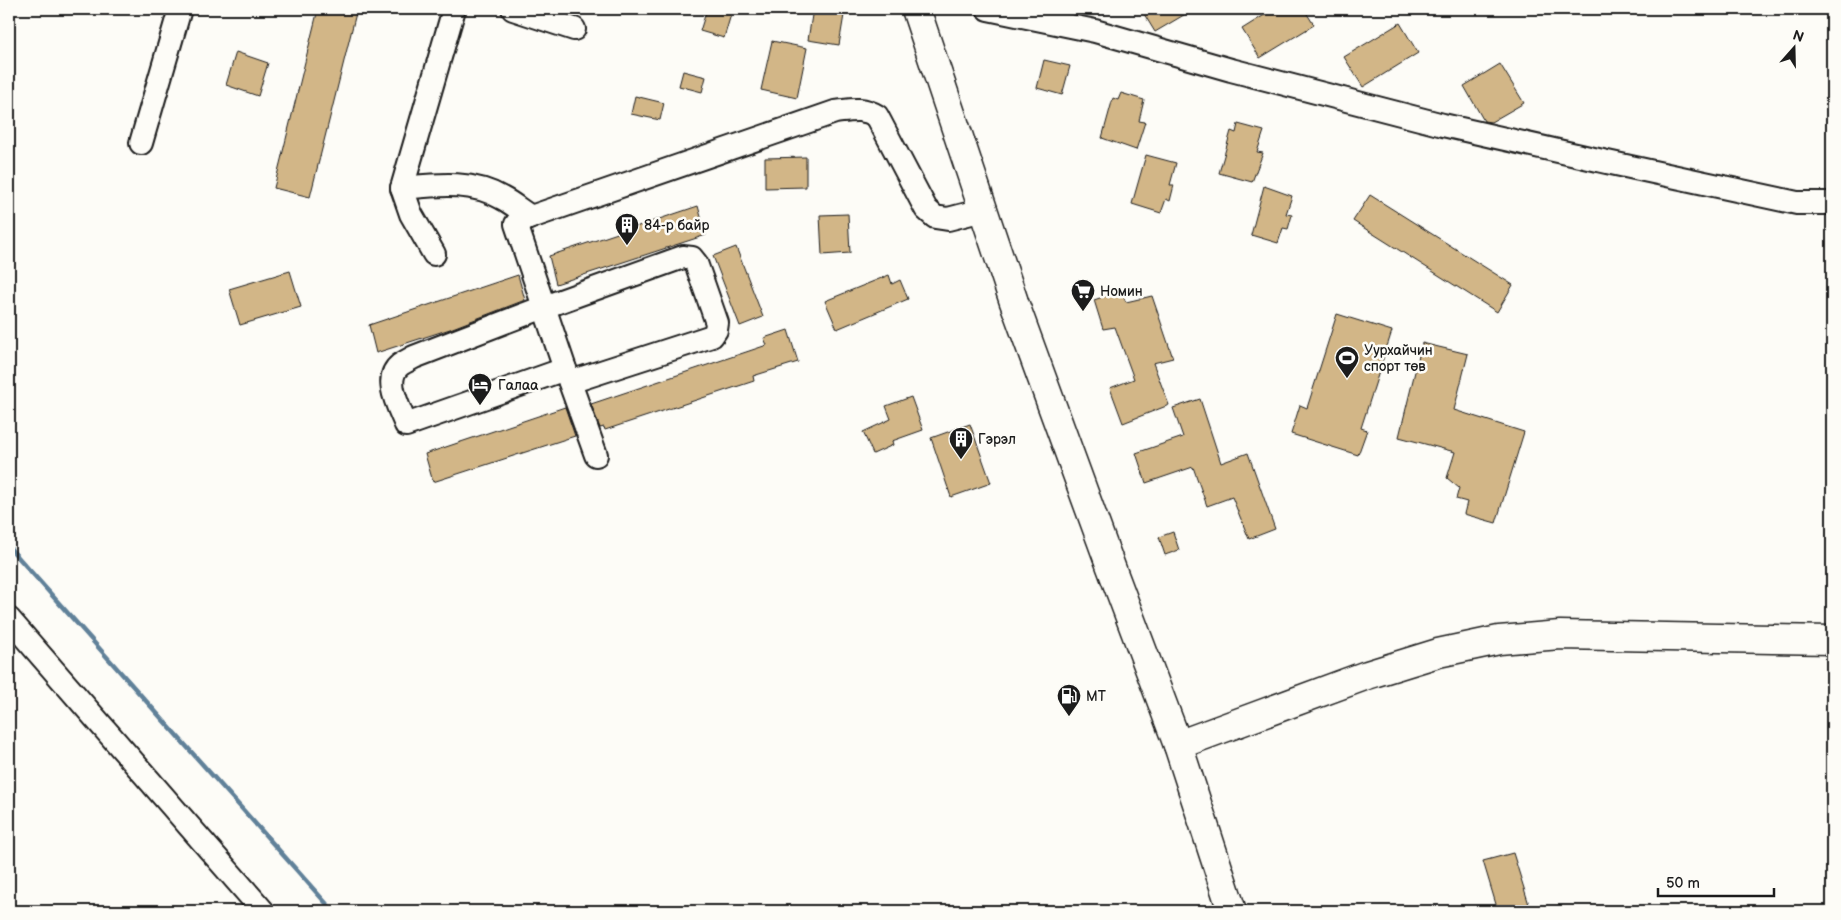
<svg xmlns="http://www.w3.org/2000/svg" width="1841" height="920" font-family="'Balsamiq Sans',sans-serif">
	<rect width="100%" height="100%" fill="#fdfcf7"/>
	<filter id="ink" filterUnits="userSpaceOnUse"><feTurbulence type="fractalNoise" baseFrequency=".02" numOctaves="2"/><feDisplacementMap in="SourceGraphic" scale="10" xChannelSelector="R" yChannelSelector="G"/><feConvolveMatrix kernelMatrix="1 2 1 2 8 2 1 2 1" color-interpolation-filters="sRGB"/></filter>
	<g filter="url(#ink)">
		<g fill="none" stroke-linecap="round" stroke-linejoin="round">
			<polyline stroke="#618199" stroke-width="4.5" points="9,547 333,911"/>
		</g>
		<g fill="#d2b687" stroke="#1c1c1c">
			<polygon points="318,9 357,9 310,197 274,188"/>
			<polygon points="707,9 724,9 732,11 724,38 700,31"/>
			<polygon points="813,9 845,9 839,45 808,40"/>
			<polygon points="1141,9 1194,9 1155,32"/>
			<polygon points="1274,9 1304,9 1314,25 1260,58 1242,29"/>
			<polygon points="1400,23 1418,53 1363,87 1344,57"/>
			<polygon points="772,41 807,48 797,98 761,90"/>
			<polygon points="236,52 268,63 258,96 226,85"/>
			<polygon points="1044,60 1070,66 1062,95 1037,88"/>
			<polygon points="1500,64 1524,103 1491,122 1484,121 1464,86"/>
			<polygon points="683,71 706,77 702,92 679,86"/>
			<polygon points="1121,93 1144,100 1139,121 1145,122 1136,150 1102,138 1113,98 1118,100"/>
			<polygon points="635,96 664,103 660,120 631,114"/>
			<polygon points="1238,124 1264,131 1257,152 1263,153 1252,182 1219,173 1231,131 1236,133"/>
			<polygon points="1146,155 1176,163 1170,185 1174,185 1170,201 1166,199 1161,213 1132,204"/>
			<polygon points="806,157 806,187 765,188 765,158"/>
			<polygon points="1264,186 1292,196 1286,214 1292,215 1288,229 1283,228 1278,243 1251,235"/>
			<polygon points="1370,195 1513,285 1497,312 1353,221"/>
			<polygon points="698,206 706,235 556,284 549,256"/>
			<polygon points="848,214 850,253 822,255 820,215"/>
			<polygon points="736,247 763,317 740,326 713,256"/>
			<polygon points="290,271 301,307 240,325 229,289"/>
			<polygon points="518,275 525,300 450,329 376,353 369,325"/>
			<polygon points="889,275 892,284 900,280 908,299 837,329 825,301"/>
			<polygon points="1120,291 1126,302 1152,296 1173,358 1153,363 1169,405 1123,423 1110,388 1134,379 1115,327 1103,329 1094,300"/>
			<polygon points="1337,314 1392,331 1361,428 1367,430 1358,455 1291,434 1300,405 1307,408"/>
			<polygon points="788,330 798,362 753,376 754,381 605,430 604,427 600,428 591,404 767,345 764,338"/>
			<polygon points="1422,343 1468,354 1454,410 1524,432 1496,523 1464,514 1467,502 1456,499 1459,488 1447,478 1455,452 1399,437"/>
			<polygon points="911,397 923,430 892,441 893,445 873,454 863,432 891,419 886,406"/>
			<polygon points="1200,399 1221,463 1248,453 1275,529 1249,539 1232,497 1207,506 1193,467 1146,483 1136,453 1183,437 1173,408"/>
			<polygon points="565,407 575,436 433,482 425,454"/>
			<polygon points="970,424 991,483 951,497 931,438"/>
			<polygon points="1173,532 1179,550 1165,555 1159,537"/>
			<polygon points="1513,853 1531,911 1498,911 1483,861"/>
		</g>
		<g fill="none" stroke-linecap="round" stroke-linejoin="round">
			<defs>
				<g id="minor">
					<polyline points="513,9 574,29"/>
					<polyline points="988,9 1095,31 1231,70 1443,125 1607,162 1797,203 1832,203"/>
					<polyline points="141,143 180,9"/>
					<path d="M402,188C436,185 471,180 502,198C512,203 521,211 531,217"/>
					<polyline points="434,254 411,214 402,188 454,9"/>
					<path d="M565,369L406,425C400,409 382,379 400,365C404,362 409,360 414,357L544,307L683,257L692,258L696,263L717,323L716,330L712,336L570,382"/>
					<path d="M596,455L565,369L516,224L531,217L835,112C852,110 862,107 877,116L926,209L935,217L948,219L983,210"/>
					<polyline points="9,619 263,911"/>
				</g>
				<g id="major">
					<polyline points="916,9 1014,302 1111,567 1178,745 1232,911"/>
					<polyline points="1178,745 1367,675 1438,653 1499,640 1560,635 1832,640"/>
				</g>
			</defs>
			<use href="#minor" stroke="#1c1c1c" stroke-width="26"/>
			<use href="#major" stroke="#1c1c1c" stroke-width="31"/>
			<use href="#minor" stroke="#fdfcf7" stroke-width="22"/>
			<use href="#major" stroke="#fdfcf7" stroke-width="28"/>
		</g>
	</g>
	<defs>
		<symbol id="building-pin" viewBox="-11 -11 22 30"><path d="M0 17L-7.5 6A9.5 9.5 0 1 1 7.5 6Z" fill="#1c1c1c" stroke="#fdfcf7"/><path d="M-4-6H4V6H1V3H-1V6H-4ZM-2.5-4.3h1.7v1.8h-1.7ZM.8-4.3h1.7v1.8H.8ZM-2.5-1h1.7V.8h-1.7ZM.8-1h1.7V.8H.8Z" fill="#fff"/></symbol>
		<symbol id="supermarket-pin" viewBox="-11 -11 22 30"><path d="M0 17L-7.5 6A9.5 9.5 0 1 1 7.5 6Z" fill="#1c1c1c" stroke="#fdfcf7"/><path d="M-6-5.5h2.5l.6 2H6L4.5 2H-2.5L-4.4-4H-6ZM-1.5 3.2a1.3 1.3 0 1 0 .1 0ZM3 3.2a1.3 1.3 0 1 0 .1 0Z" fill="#fff"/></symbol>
		<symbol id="stadium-pin" viewBox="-11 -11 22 30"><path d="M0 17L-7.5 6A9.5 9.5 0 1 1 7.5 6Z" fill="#1c1c1c" stroke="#fdfcf7"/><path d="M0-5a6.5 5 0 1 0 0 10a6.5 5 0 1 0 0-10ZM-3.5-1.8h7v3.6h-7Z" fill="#fff"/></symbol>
		<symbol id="hotel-pin" viewBox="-11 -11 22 30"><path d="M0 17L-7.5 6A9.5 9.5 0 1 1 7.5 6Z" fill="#1c1c1c" stroke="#fdfcf7"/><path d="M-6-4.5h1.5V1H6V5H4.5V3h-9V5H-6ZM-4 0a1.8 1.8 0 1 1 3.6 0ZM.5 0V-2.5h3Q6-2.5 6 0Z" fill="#fff"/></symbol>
		<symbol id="fuel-pin" viewBox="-11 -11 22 30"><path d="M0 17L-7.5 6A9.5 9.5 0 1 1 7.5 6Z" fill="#1c1c1c" stroke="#fdfcf7"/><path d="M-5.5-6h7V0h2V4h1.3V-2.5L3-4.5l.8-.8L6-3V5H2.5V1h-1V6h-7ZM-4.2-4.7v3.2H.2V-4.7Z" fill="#fff"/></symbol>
	</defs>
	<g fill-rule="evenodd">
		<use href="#building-pin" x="613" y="211" width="28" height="38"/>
		<use href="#supermarket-pin" x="1069" y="277" width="28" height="38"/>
		<use href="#stadium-pin" x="1333" y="344" width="28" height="38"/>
		<use href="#hotel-pin" x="466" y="371" width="28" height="38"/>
		<use href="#building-pin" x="947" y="425" width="28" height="38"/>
		<use href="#fuel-pin" x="1055" y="682" width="28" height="38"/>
	</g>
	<g text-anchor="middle" stroke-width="5" stroke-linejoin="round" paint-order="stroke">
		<g font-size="14" fill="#1c1c1c" stroke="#fdfcf7" text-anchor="start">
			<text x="644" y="230">84-р байр</text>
			<text x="1100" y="296">Номин</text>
			<text x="1364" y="355">Уурхайчин<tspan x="1364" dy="16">спорт төв</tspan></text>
			<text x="498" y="390">Галаа</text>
			<text x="978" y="444">Гэрэл</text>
			<text x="1086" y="701">МТ</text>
		</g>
	</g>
	<rect width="1841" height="920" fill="none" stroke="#fdfcf7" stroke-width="30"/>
	<rect x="15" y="15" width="1811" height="890" fill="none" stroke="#1c1c1c" stroke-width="2" filter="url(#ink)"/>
	<g transform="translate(1794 48) rotate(20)" stroke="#fdfcf7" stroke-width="4" paint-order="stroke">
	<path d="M0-4L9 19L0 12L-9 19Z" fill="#1c1c1c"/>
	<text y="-8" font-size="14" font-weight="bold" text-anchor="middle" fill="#1c1c1c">N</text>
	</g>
	<path d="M1658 888v8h116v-8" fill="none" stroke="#1c1c1c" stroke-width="2.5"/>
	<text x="1666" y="888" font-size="15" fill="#1c1c1c" stroke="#fdfcf7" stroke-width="4" paint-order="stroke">50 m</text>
</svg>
